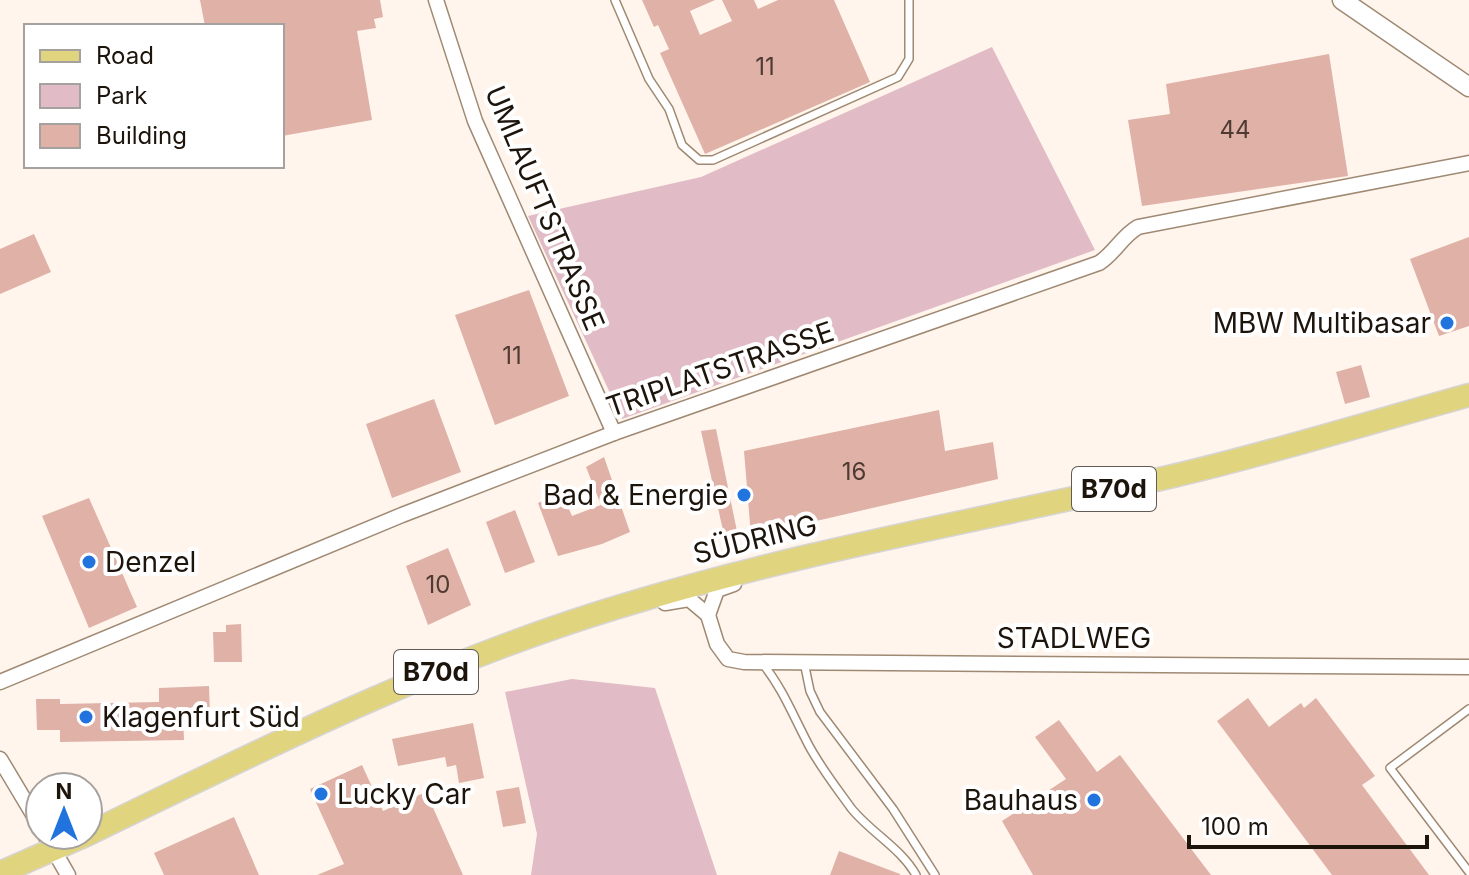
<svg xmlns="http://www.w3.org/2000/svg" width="1469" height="875" font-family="Inter,sans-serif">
	<rect width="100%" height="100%" fill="#fff5ec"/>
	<g fill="#e1bcc6">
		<polygon points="992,47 1095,250 622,419 528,216 701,177"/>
		<polygon points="572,679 655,688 717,875 531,875 537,834 505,692"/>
	</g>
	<g fill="#dfb1a7">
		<polygon points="200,0 380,0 383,17 374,19 376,28 357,31 372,120 282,136 282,26 205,26"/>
		<polygon points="642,0 715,0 690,11 700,35 732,21 722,0 754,0 758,9 778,0 834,0 870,82 705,154 660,53 669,49 658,25 654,27"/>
		<polygon points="1329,54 1348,176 1142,206 1128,120 1170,114 1166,84"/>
		<polygon points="34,234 51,272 0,294 0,249"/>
		<polygon points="1469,237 1469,326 1439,336 1410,259"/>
		<polygon points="529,290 569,396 495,425 455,315"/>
		<polygon points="1361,365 1370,397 1345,404 1336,372"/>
		<polygon points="434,399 461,472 392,498 366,424"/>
		<polygon points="939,410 945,451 993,442 998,479 751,536 744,451"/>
		<polygon points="716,429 739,541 726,544 701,431"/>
		<polygon points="604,457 630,532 602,544 558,556 538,503 562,493 572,516 601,505 586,467"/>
		<polygon points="89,498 137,607 89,628 42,516"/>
		<polygon points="515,510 535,562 505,573 486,522"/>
		<polygon points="448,548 471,605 428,625 406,566"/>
		<polygon points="241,624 242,662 214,662 213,632 226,632 226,625"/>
		<polygon points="209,686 210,716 183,716 184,740 60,742 60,730 37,730 36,699 60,699 60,704 159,702 159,688"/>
		<polygon points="1248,698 1269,727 1301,703 1304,708 1316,698 1375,776 1362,785 1429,875 1332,875 1217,721"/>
		<polygon points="1059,720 1097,772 1120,755 1211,875 1033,875 1002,821 1066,779 1035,737"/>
		<polygon points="473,723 484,778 459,783 456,765 447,767 445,757 398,766 392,739"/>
		<polygon points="362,765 383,811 426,792 463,875 317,875 344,864 310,789"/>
		<polygon points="519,787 526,823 503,827 496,791"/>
		<polygon points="234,817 259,875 164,875 154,853"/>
		<polygon points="839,851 900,874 900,875 830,875"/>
	</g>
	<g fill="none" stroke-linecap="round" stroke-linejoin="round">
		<defs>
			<g id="service">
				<polyline points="615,0 649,79 669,109 682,145 699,160 713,160 898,77 909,59 909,0"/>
				<polyline points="804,662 810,691 820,712 893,809 935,875"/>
				<path d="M763,664C782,688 792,713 806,740C817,763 836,787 851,808C870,832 901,848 916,875"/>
				<polyline points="1469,709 1390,768 1469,872"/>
			</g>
			<g id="minor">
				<polyline points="436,0 475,121 614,433"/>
				<polyline points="665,603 689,599 708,615 717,644 728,659 744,662 1469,667"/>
				<polyline points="708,615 717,590 734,584"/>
				<path d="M0,682L402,515L614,433L1099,263C1115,253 1121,237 1138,227L1469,163"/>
				<polyline points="0,759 40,826"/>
				<polyline points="45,835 68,875"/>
			</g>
			<polyline id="tertiary" points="1342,0 1469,87"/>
			<g id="primary">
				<path d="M88,834C261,750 433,663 618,607C800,551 988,519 1173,476C1272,453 1371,422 1469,395"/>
				<polyline points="0,873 86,835"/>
			</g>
		</defs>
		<use href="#service" stroke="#9f8973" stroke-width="10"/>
		<use href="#minor" stroke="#9f8973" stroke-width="17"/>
		<use href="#tertiary" stroke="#9f8973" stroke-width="21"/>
		<use href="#primary" stroke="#d6d5d3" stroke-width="25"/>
		<use href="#service" stroke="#fff" stroke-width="7"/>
		<use href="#minor" stroke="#fff" stroke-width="14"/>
		<use href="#tertiary" stroke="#fff" stroke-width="18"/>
		<use href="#primary" stroke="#e1d47f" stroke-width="22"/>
	</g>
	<g fill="#2173de" stroke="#fff" stroke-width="3">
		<circle cx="1447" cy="323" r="8"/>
		<circle cx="744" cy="495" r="8"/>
		<circle cx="89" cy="562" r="8"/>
		<circle cx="86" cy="717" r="8"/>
		<circle cx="321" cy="794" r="8"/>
		<circle cx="1094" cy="800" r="8"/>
	</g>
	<g text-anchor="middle" stroke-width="8" stroke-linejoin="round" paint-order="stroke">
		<g font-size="24" fill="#4e3b33">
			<text x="765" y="75">11</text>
			<text x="1235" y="138">44</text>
			<text x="512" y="364">11</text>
			<text x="854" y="480">16</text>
			<text x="438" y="593">10</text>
		</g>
		<g fill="#fff" stroke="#615a55" stroke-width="2">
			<rect x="1072" y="467" width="84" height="44" rx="6"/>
			<rect x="394" y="650" width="84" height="44" rx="6"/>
		</g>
		<g font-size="26" font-weight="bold" fill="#1d140c">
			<text x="1114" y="498">B70d</text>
			<text x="436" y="681">B70d</text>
		</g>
		<g font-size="28" fill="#1d140c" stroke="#fff">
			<text transform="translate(545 208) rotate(67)" y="10">UMLAUFTSTRASSE</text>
			<text transform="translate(720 369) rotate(-19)" y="10">TRIPLATSTRASSE</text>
			<text transform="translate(755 539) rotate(-14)" y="10">SÜDRING</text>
			<text x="1074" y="648">STADLWEG</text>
		</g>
		<g font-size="28" fill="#1d140c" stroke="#fff" text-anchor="end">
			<text x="1431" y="333">MBW Multibasar</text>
			<text x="728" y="505">Bad &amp; Energie</text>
			<text x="105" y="572" text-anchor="start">Denzel</text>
			<text x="102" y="727" text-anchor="start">Klagenfurt Süd</text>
			<text x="337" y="804" text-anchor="start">Lucky Car</text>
			<text x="1078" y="810">Bauhaus</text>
		</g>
	</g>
	<rect x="24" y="24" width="260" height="144" fill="#ffffff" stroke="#a5a19e" stroke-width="2"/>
	<rect x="40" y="50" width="40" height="12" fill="#e1d47f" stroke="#a5a19e" stroke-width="2"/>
	<text x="96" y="64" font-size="24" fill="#1d140c">Road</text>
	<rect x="40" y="84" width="40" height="24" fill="#e1bcc6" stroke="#a5a19e" stroke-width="2"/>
	<text x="96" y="104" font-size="24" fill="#1d140c">Park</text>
	<rect x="40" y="124" width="40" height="24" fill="#dfb1a7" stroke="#a5a19e" stroke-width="2"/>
	<text x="96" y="144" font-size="24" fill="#1d140c">Building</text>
	<g transform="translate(64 811)"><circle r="38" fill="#ffffff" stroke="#a5a19e" stroke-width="2"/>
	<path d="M0-6L14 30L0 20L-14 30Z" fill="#2173de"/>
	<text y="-12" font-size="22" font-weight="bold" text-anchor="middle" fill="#1d140c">N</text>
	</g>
	<path d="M1189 835v12h238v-12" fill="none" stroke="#1d140c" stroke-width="4"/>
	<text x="1201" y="835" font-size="24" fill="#1d140c" stroke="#ffffff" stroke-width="6" paint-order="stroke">100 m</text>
</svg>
